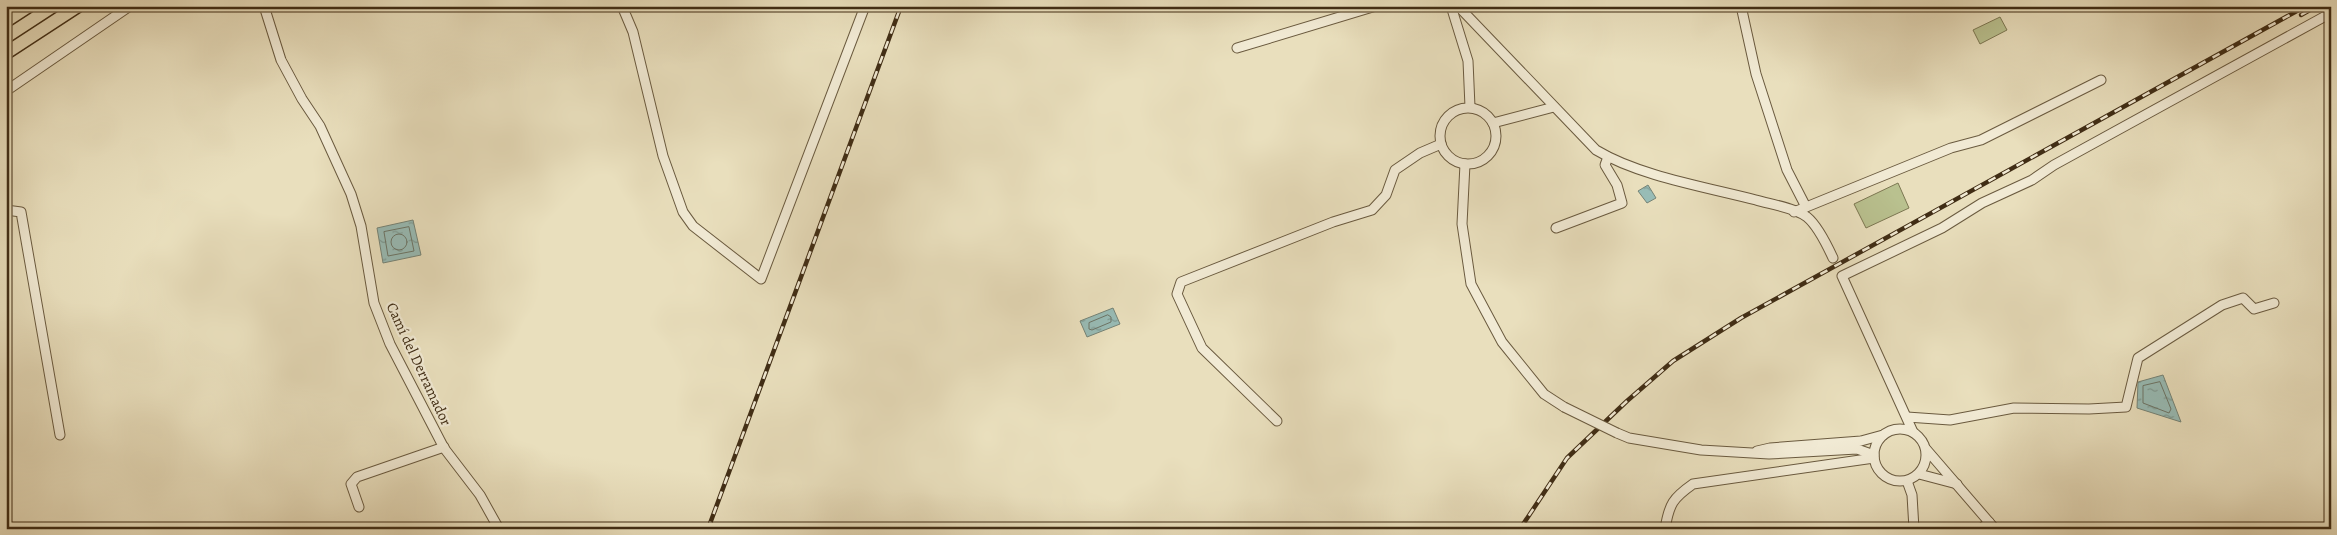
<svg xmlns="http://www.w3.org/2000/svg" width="2337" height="535" font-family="Alegreya,serif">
	<defs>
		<pattern id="water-ripples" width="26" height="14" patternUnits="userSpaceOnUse" patternTransform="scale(1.25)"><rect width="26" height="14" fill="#98bcb6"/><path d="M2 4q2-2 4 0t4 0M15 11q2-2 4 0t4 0" fill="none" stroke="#7d9993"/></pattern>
	</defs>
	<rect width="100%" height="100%" fill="#e9dfbd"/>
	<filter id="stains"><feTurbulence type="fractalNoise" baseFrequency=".004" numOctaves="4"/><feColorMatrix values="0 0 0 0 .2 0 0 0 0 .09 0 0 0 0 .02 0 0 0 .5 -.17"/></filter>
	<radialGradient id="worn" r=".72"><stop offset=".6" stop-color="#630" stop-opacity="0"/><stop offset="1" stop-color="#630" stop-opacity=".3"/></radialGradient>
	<g fill="#b9c18f" stroke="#7c7752">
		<polygon points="2000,17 2007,30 1980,44 1973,30"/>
		<polygon points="1898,183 1909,208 1866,228 1854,204"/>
	</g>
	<g fill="url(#water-ripples)" stroke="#758376">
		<polygon points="1648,185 1656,198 1647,203 1638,191"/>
		<polygon points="413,220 421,255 383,263 377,228"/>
		<polygon points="1113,308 1120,324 1087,337 1080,321"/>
		<polygon points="2163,375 2181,422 2137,408 2138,382"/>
	</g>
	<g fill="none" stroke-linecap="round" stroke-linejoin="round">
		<g stroke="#6c7466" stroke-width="1">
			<polygon points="409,227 414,251 388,256 384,232"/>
			<circle cx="399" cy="242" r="8"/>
			<polygon points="1108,315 1111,317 1111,322 1092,330 1089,329 1089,323"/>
			<polygon points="2160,382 2171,409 2169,413 2143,403 2143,386"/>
		</g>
		<defs>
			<g id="minor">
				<polyline points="264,6 281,60 302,99 320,126 351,194 361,226 374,303 390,344 444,448 480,495 499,529"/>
				<polyline points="622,6 633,32 663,156 683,212 693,226 761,279 865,6"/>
				<polyline points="1451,6 1468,61 1470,107"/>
				<path d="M1458,6L1596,150C1639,176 1706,187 1756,200C1769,204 1796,208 1807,217C1818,226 1827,245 1833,258"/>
				<polyline points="1741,6 1756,74 1787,170 1806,207"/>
				<polyline points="1237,48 1376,6"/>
				<polyline points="6,91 130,6"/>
				<circle cx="1468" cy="136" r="28"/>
				<polyline points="1493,123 1554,107"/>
				<polyline points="1465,164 1462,224 1471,284 1502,342 1544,394 1564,407"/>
				<polyline points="6,210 21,212 60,435"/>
				<polyline points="1794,212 1951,148 1981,140 2101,80"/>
				<polyline points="1556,228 1622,203 1617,185 1605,165 1608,157"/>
				<polyline points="1907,417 1950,420 2014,408 2089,409 2126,407 2138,358 2222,305 2243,298 2254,309 2274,303"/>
				<polyline points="1277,421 1202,348 1177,294 1181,282 1333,222 1372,210 1386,195 1395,170 1420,153 1441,144"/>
				<circle cx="1900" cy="455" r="26"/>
				<polyline points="1913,432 1842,276 1942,228 1982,203 2032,180 2054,165 2331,13"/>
				<polyline points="1617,433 1629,438 1701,450 1769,454 1857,449 1874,455"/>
				<polyline points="1926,449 1995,529"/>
				<polyline points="1757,451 1770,448 1861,441 1883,435"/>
				<polyline points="1919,474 1957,484"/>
				<polyline points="1907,481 1912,495 1914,529"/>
				<polyline points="359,507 351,484 357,477 444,447"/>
				<polyline points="6,526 7,529"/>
				<path d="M1665,529C1669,504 1673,498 1693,484L1874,458"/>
				<polyline points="1981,529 1989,522"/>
			</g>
			<g id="highway">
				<polyline points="6,21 29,6"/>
				<polyline points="6,53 78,6"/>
			</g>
		</defs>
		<use href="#minor" stroke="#6a5a3f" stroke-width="11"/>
		<use href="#highway" stroke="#402d15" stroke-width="15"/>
		<use href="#minor" stroke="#f1ead4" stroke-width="9"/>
		<use href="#highway" stroke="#e9dfbd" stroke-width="12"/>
		<defs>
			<g id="rail">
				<polyline points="2301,15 2317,6"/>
				<polyline points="708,529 901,6"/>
				<polyline points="1520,529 1567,458 1627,401 1673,361 1741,318 2306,6"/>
			</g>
		</defs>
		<use href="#rail" stroke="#402d15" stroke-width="4.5"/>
		<use href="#rail" stroke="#f1ead4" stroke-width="2.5" stroke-dasharray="8" stroke-linecap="butt"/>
		<defs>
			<polyline id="minor-bridge" points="1564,407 1617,433"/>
		</defs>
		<use href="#minor-bridge" stroke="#6a5a3f" stroke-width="11" stroke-linecap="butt"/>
		<use href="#minor-bridge" stroke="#f1ead4" stroke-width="9"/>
	</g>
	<g text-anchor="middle" stroke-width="4.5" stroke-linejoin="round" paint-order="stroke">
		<g font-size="15" fill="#402d15" stroke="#f1ead4">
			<text transform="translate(419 364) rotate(65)" y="5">Camí del Derramador</text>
		</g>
	</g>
	<rect width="2337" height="535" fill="none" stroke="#e9dfbd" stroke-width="25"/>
	<rect x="8" y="8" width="2322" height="520" fill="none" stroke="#402d15" stroke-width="2.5"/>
	<rect x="12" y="12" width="2312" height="510" fill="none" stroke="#402d15"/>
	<rect width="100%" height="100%" filter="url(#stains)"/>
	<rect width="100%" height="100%" fill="url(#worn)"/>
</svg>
